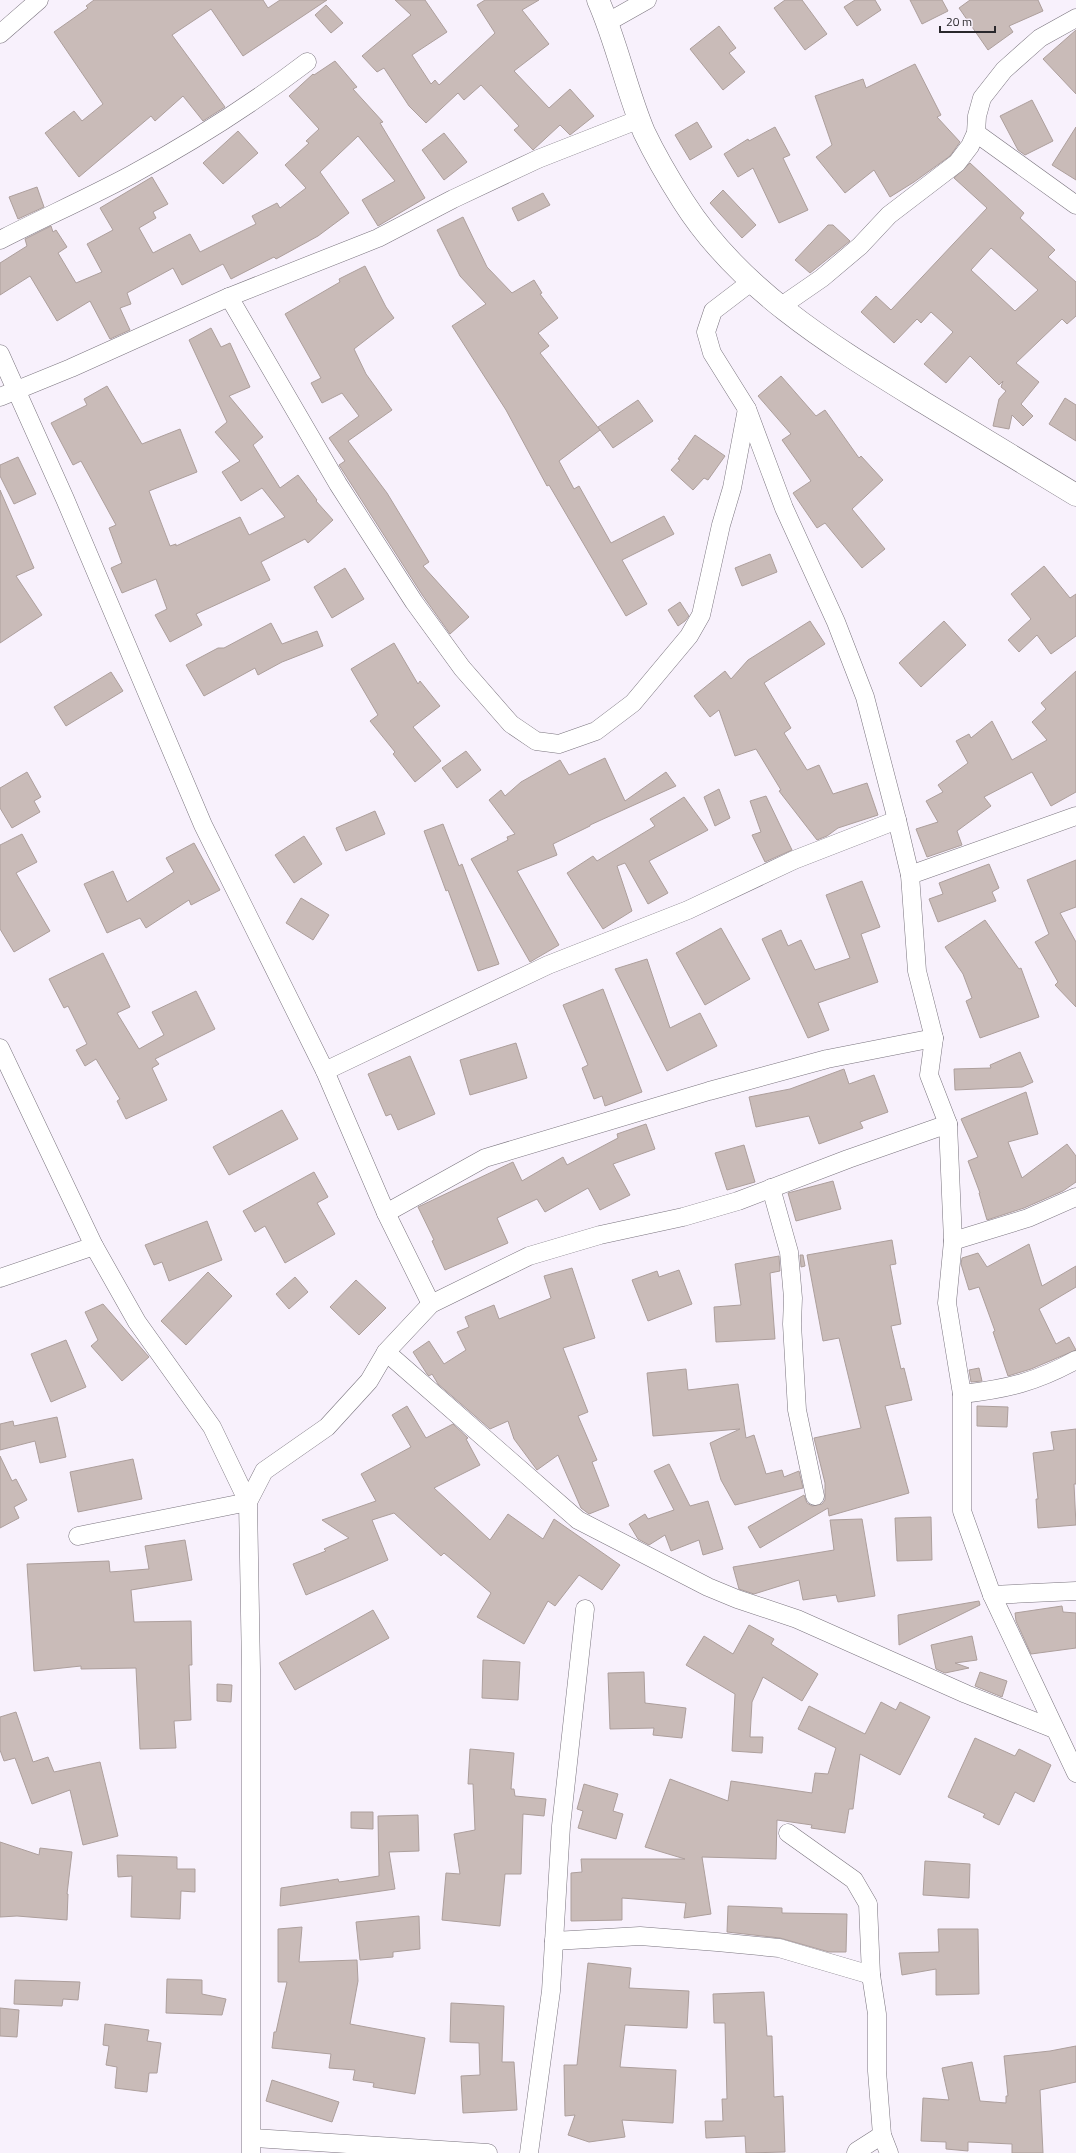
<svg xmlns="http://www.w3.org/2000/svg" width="1076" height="2153" font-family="'Titillium Web',sans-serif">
	<rect width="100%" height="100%" fill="#f8f1fc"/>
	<g fill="#c9bbb8" stroke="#ad9f9c" fill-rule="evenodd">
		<polygon points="94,0 263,0 268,8 280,0 327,0 243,56 211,9 172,35 225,107 203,121 183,96 155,121 151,116 79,177 45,133 74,111 82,121 103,104 54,32 88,8 86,6"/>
		<polygon points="395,0 425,0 447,32 412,55 431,84 435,80 439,85 495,33 477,5 485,0 539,0 522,10 549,44 514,71 549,108 570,89 594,116 570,135 560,125 533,150 514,130 519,126 481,85 464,100 458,93 426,123 409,106 384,68 377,72 362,56 411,15"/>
		<polygon points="785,0 802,0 827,34 805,50 774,8"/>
		<polygon points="855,0 875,0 881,10 857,26 844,7"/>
		<polygon points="910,0 942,0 948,11 922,24"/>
		<polygon points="970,0 1038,0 1043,11 1009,26 1013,32 988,50 959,8"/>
		<polygon points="326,5 343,23 331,33 315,15"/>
		<polygon points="719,26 736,48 729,53 745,72 723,90 690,49"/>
		<polygon points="1076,30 1076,94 1043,59"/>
		<polygon points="335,61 357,87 353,89 383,122 380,123 425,198 378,226 362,200 395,181 358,136 320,172 349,213 318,236 276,259 274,257 231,279 223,264 182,285 173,268 127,293 131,304 120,308 130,330 110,339 90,301 57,321 30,276 0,295 0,263 27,246 25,239 51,226 53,232 56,230 67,247 58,253 76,283 102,272 87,244 113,230 100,208 152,177 168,204 153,212 156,218 139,228 153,253 190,234 200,252 256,224 252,216 277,203 280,208 306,188 285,165 309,143 306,141 319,129 289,96 313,74 314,75"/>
		<polygon points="915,64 941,115 937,117 960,142 950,156 914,182 890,197 874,170 845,193 816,157 832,145 815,96 863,79 866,88"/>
		<polygon points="1032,100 1053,141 1025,155 1018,150 1000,116"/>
		<polygon points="697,122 712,147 690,160 675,135"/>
		<polygon points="775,127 790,155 783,158 808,210 779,223 753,168 738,177 724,154 748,139 749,141"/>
		<polygon points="1076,127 1076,180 1052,165"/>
		<polygon points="238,131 258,153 223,184 203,163"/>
		<polygon points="444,133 467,162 444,180 422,150"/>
		<path d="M970,163L1024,213L1020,218L1055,250L1048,257L1076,282V316L1067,324L1062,319L1016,363L1039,382L1021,404L1033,416L1023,426L1012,415L1009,429L993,426L999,399L1006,391L1001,387L1003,381L999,385L970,356L946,383L924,364L953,332L931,312L921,323L917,319L894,343L861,312L876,296L891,310L987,208L954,178ZM991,248L1038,290L1015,311L971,270Z"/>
		<polygon points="37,187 44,207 18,219 9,197"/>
		<polygon points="723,190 756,225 742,238 710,203"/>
		<polygon points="543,193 550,205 518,221 512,208"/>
		<polygon points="463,217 487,267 512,293 534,280 542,293 540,294 558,318 538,333 549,346 540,353 600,430 559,461 574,489 579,486 611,543 664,516 674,534 622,560 647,604 626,616 549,485 547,486 506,410 452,326 486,304 460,276 437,230"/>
		<polygon points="828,225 833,225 850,241 810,273 795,260"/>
		<polygon points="365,266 386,307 394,318 354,349 366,374 392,410 348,441 387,493 429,562 423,566 469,617 450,634 423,596 339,465 345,461 329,438 359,416 342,393 322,403 311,383 321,378 285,314 340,282 339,279"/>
		<polygon points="211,328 221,347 230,343 250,387 229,396 263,437 253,445 280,488 298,475 317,500 316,501 333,520 308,543 305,539 261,562 270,580 196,614 202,625 170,642 155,615 167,609 156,579 122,593 111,568 122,563 109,528 116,525 81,461 73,465 51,423 87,405 84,399 107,386 142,444 180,429 197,472 149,491 170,546 176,544 176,546 240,517 249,535 285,517 262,488 241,501 222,472 240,461 215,432 227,422 189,340"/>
		<polygon points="781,376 816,416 825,410 859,458 861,456 883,480 852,509 885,549 862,568 825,523 817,528 793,493 811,481 782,440 791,434 758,396"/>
		<polygon points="1065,398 1076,405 1076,441 1049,424"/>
		<polygon points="638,400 653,421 613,448 598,427"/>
		<polygon points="695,435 725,456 708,480 704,478 693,490 671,470 680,460 678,459"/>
		<polygon points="18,457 36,494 14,504 0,476 0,465"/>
		<polygon points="0,490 34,568 16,576 42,615 0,643"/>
		<polygon points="770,554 777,572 742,586 735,568"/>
		<polygon points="1044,566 1070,598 1076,594 1076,636 1051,654 1037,635 1019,652 1008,640 1031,619 1011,594"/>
		<polygon points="345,568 364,599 332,618 314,587"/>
		<polygon points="680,602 689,616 685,621 678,626 668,610"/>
		<polygon points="810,621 825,644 764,683 791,728 784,733 807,770 819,765 833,794 867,783 878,815 838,828 827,836 817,840 779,791 781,790 756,749 735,756 719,710 710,717 694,696 725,671 731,679 748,660"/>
		<polygon points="944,621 966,645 921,687 899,663"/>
		<polygon points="271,623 282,644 317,631 323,646 282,662 258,675 255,668 204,696 186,665 218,648 224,648"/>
		<polygon points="394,643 418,684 420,681 440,706 413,727 441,761 415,782 393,754 395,752 370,721 378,715 351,669"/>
		<polygon points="1076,671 1076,792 1051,806 1032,772 984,797 991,806 957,831 962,845 927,857 916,829 938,822 926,801 943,792 938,785 968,763 956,741 969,734 971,738 992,721 1012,760 1047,740 1032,722 1046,709 1041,703"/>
		<polygon points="111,672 123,691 66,726 54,707"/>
		<polygon points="466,751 481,770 457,788 442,768"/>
		<polygon points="605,758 625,801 666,772 676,786 590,825 590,826 553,844 557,855 517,871 559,945 530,962 471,859 508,840 507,837 515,834 489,800 501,790 505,796 521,782 560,760 569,775"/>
		<polygon points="27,772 41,797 34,801 40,812 12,828 0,808 0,788"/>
		<polygon points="719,789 730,818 715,826 704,797"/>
		<polygon points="766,796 792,850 765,862 752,835 761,832 750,801"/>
		<polygon points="684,797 708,830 649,861 668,893 648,904 625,863 617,866 632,911 603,929 567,873 593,856 597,861 655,826 650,819"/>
		<polygon points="375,811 385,834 346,851 336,828"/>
		<polygon points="443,824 459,866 462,864 499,964 478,971 448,890 446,891 424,831"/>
		<polygon points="22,834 37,862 16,873 50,931 14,952 0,929 0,845"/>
		<polygon points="304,836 322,864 294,883 275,855"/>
		<polygon points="194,843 220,890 191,905 189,900 146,928 140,918 107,933 84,884 113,871 127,902 174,872 166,858"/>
		<polygon points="1076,860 1076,907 1060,913 1076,942 1076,1007 1055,985 1058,982 1035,942 1049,934 1027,880"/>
		<polygon points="989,864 999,888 992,892 996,901 938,922 929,899 943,894 939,883"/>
		<polygon points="862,881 880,927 861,934 878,982 818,1003 829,1030 808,1038 762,939 781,930 788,946 801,940 815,970 850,958 826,895"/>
		<polygon points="301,898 329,915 313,940 286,923"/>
		<polygon points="985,920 1019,969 1021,968 1039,1017 980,1038 966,1001 972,998 963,974 945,947"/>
		<polygon points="721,928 750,979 705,1005 676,953"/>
		<polygon points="103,953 130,1007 117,1013 139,1049 164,1035 152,1012 196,991 215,1029 155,1059 159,1064 152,1068 167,1100 126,1119 117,1101 120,1099 96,1059 85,1066 76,1050 87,1044 68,1006 64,1008 49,979"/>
		<polygon points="647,959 670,1028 700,1013 717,1046 667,1071 615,969"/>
		<polygon points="603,989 642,1092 605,1106 602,1096 594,1099 582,1068 588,1065 563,1005"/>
		<polygon points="516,1043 527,1078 470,1095 460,1060"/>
		<polygon points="1020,1052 1033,1082 1022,1087 955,1090 954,1069 991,1068 990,1065"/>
		<polygon points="410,1056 435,1114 398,1130 391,1114 386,1116 368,1074"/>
		<polygon points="844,1069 849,1084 874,1075 888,1112 860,1122 863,1128 819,1144 809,1116 756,1127 749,1097 790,1089"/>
		<polygon points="1026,1092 1038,1134 1008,1142 1022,1178 1067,1144 1076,1156 1076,1182 1063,1191 1024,1208 987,1220 979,1193 980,1193 968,1161 978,1157 961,1119"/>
		<polygon points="282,1110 298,1139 229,1175 213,1147"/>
		<polygon points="646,1124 655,1149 613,1164 630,1195 600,1210 588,1188 545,1212 537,1199 497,1218 508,1243 445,1270 432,1241 434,1240 418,1207 513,1162 522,1181 563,1157 567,1165 618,1138 617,1134"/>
		<polygon points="744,1145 755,1182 727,1190 715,1153"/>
		<polygon points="314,1172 328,1197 317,1203 335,1234 285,1263 265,1226 255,1232 243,1211"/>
		<polygon points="833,1181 841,1209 796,1221 788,1193"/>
		<polygon points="207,1221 222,1260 169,1281 162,1262 154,1265 145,1245"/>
		<polygon points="892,1240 896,1264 890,1265 901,1324 891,1326 901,1369 904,1368 912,1400 885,1406 909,1493 829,1516 828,1508 760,1548 748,1527 804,1495 807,1503 812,1506 822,1504 825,1500 825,1483 814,1438 861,1428 839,1338 823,1341 807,1255"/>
		<polygon points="1029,1244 1042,1286 1076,1266 1076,1287 1039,1309 1056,1344 1069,1337 1076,1350 1031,1369 1008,1376 993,1332 995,1331 979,1287 969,1290 961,1264 962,1258 978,1253 987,1267"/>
		<polygon points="800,1255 803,1255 805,1266 801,1267"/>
		<polygon points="779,1256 780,1271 770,1273 775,1339 716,1342 714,1307 741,1305 735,1264"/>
		<polygon points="572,1268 595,1338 563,1348 588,1412 578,1416 597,1460 592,1462 609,1506 589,1514 581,1508 558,1455 537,1470 514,1439 508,1421 490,1429 438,1384 432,1374 429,1376 427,1374 413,1352 429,1341 444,1364 466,1350 457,1332 469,1327 465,1317 494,1305 499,1319 551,1298 544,1276"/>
		<polygon points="679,1270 692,1304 648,1321 632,1280 657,1271 659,1277"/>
		<polygon points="208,1272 232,1296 186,1345 161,1321"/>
		<polygon points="295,1277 308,1292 289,1309 276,1294"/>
		<polygon points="356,1280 386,1308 359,1335 330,1307"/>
		<polygon points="103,1304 149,1357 122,1381 91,1346 98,1340 85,1312"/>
		<polygon points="66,1340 86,1387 51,1402 31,1354"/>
		<polygon points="979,1368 982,1381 971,1382 969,1370"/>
		<polygon points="686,1369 688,1390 738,1384 746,1438 754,1435 766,1474 782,1470 784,1477 799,1471 803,1488 735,1505 721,1480 710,1443 740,1429 653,1436 647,1373"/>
		<polygon points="407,1406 426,1438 453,1424 468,1438 466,1439 480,1465 434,1488 490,1540 508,1514 543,1539 554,1519 620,1565 602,1590 579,1575 555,1606 548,1601 524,1644 477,1617 491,1593 444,1553 441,1556 394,1513 372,1520 388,1560 306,1595 293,1564 326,1551 324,1549 349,1538 322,1520 376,1501 361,1474 411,1447 392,1415"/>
		<polygon points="977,1406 1008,1407 1007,1427 977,1426"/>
		<polygon points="57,1417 66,1457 40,1463 35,1441 0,1450 0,1424 13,1421 14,1426"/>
		<polygon points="1076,1429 1076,1484 1074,1484 1076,1525 1038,1528 1036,1499 1038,1499 1033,1453 1054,1450 1051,1432"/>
		<polygon points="0,1456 12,1481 16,1479 27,1500 14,1507 19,1518 0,1528"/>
		<polygon points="133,1459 142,1499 78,1512 70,1472"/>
		<polygon points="669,1464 690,1506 708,1501 723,1549 703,1555 699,1540 671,1551 665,1535 649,1545 638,1539 629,1524 645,1514 648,1519 674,1510 654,1471"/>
		<polygon points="931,1517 932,1560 897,1561 895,1518"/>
		<polygon points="862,1519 875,1596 838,1602 836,1595 803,1600 799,1580 754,1594 739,1589 733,1567 834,1550 830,1520"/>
		<polygon points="185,1540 192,1580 131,1590 134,1622 191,1621 192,1665 189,1665 191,1720 174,1721 176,1748 140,1749 136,1668 81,1669 81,1666 34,1671 27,1564 109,1561 110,1572 149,1569 145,1546"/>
		<polygon points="979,1601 980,1605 899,1645 898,1615"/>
		<polygon points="1062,1606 1063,1612 1076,1613 1076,1648 1031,1654 1016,1621 1015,1613"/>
		<polygon points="373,1610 389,1638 295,1690 279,1663"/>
		<polygon points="749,1625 774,1639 771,1644 818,1674 802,1701 763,1677 752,1702 750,1737 763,1737 762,1753 732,1751 735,1694 686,1665 704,1636 733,1654"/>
		<polygon points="972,1636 977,1660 955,1663 969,1668 945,1673 936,1669 931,1645"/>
		<polygon points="483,1660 520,1662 518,1700 482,1698"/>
		<polygon points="644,1672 645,1703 686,1708 682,1738 653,1735 654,1728 610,1729 608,1673"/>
		<polygon points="980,1672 1007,1681 1002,1697 975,1686"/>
		<polygon points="217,1684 232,1685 231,1702 217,1701"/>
		<polygon points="881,1702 896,1710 900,1702 930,1717 900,1775 860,1754 853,1809 849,1809 845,1833 811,1828 812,1825 777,1820 776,1859 702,1857 711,1914 684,1918 686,1903 622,1898 622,1920 571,1921 571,1873 582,1872 581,1859 685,1859 645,1847 670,1779 728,1801 731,1781 812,1793 815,1773 828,1774 836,1748 798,1729 809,1706 865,1734"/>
		<polygon points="16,1712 33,1762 48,1757 54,1772 100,1762 118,1836 83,1845 70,1790 32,1804 15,1758 4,1761 0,1750 0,1717"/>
		<polygon points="975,1738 1015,1756 1019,1749 1051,1765 1034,1802 1015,1792 999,1825 983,1817 985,1814 948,1797"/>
		<polygon points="470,1749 514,1753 511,1789 514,1789 515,1796 546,1799 544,1816 523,1814 521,1874 505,1874 500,1926 442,1920 446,1873 460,1874 454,1834 475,1830 473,1784 468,1784"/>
		<polygon points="584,1784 618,1794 613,1811 623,1814 616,1839 578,1828 583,1811 577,1809"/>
		<polygon points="351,1812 373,1812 373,1829 351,1828"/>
		<polygon points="418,1815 419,1851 389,1852 395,1889 280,1906 281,1888 338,1879 339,1882 379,1876 378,1816"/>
		<polygon points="0,1842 39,1855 40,1848 72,1852 67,1894 68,1894 67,1920 17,1916 0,1917"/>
		<polygon points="117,1855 177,1857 177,1869 195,1869 195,1892 181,1891 180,1919 131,1917 132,1876 118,1877"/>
		<polygon points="925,1861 970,1864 969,1898 923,1895"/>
		<polygon points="728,1906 782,1908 782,1913 847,1914 846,1952 829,1952 780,1938 727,1932"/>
		<polygon points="419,1916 420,1949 393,1952 393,1957 360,1960 356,1922"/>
		<polygon points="302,1927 299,1962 357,1960 358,1981 350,2024 425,2038 415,2094 373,2087 374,2083 353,2080 355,2070 329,2068 331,2054 272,2048 274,2032 276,2032 287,1982 278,1982 278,1929"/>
		<polygon points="938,1929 978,1929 979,1994 936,1995 936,1969 902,1975 899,1953 939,1952"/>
		<polygon points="588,1963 631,1968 629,1988 689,1991 687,2028 625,2025 620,2067 676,2070 673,2123 622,2120 625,2137 589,2142 568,2135 575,2115 565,2116 564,2065 577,2065"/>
		<polygon points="167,1979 202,1980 202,1994 226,1999 222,2015 166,2013"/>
		<polygon points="15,1980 80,1982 78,2000 63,1999 62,2006 14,2004"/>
		<polygon points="764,1992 767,2036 772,2036 774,2097 783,2096 785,2152 746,2153 745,2136 706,2138 705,2121 723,2121 722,2099 727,2099 725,2023 714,2023 713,1994"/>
		<polygon points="451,2003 504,2006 502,2062 514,2062 517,2110 463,2113 461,2076 480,2075 479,2043 450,2042"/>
		<polygon points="0,2008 19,2010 17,2037 0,2036"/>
		<polygon points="105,2024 149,2030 147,2041 161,2043 157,2073 149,2073 147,2092 115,2088 117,2067 106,2065 109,2046 103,2045"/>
		<polygon points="1076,2046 1076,2082 1040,2090 1043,2153 1012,2153 1012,2144 968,2142 968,2151 946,2149 946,2142 921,2141 923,2098 949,2100 942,2068 972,2062 980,2101 1006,2103 1006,2096 1008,2096 1004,2056 1050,2051"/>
		<polygon points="272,2080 339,2102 332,2122 266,2101"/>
	</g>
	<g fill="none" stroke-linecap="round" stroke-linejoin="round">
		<defs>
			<g id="street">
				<polyline points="608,22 647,0"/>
				<polyline points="0,34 39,0"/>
				<polyline points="976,133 1076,205"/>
				<path d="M0,240C43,218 88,198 131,175C192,142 252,104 307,62"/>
				<polyline points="751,282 713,311 706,332 712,353 747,409 784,508 836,622 865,697 897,820 910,875 917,971 934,1038 929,1075 948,1124 953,1241 947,1303 962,1394 962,1511 992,1595 1076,1773"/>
				<polyline points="229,297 338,484 414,602 462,668 511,724 536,741 559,744 596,731 633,703 689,636 701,615 721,525 732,488 747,409"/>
				<polyline points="780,307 822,278 860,246 889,215 957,163 970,146 976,133 977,116 982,98 1004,70 1040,38 1076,18"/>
				<polyline points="0,354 65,499 203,825 325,1071 386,1213 431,1304"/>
				<polyline points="0,397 71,368 229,297 378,238 453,199 538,159 640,119"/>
				<polyline points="910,875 1076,816"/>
				<polyline points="0,1048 94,1246 137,1322 212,1427 248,1502 78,1536"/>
				<polyline points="325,1071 548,965 688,910 794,860 897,820"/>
				<polyline points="771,1188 789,1252 793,1298 792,1324 797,1410 815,1496"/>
				<polyline points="386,1213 485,1158 709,1091 827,1059 934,1038"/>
				<polyline points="953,1241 1028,1218 1076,1197"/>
				<polyline points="0,1278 94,1246"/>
				<polyline points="386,1352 578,1520 708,1587 737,1599 797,1619 966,1694 1054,1729"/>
				<path d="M962,1394C1007,1389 1036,1382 1076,1360"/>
				<polyline points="992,1595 1076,1591"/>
				<polyline points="788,1833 854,1880 868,1904 871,1975 877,2014 877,2071 882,2135 889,2153"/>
				<polyline points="554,1941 640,1936 717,1942 779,1948 871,1975"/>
				<polyline points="253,2138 488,2153"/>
				<polyline points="251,2153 251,1669 248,1502 264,1471 327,1427 369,1381 386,1352 431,1304 529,1256 600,1235 683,1217 738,1201 848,1159 948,1124"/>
				<polyline points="529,2153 551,1991 561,1826 585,1609"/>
				<polyline points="856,2153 857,2151 882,2135"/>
			</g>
			<path id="secondary" d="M598,0C617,43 626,89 644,132C655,155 669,179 683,201C740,291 834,347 923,402C974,433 1025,464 1076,495"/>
		</defs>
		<use href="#street" stroke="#7a747e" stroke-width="19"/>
		<use href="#secondary" stroke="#7a747e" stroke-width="23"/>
		<use href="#street" stroke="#fff" stroke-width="18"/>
		<use href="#secondary" stroke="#fff" stroke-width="22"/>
	</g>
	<path d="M940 26v6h55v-6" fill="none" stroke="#2a282c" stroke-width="2"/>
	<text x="946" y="26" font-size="12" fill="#2a282c" stroke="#f8f1fc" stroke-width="3" paint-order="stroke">20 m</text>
</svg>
